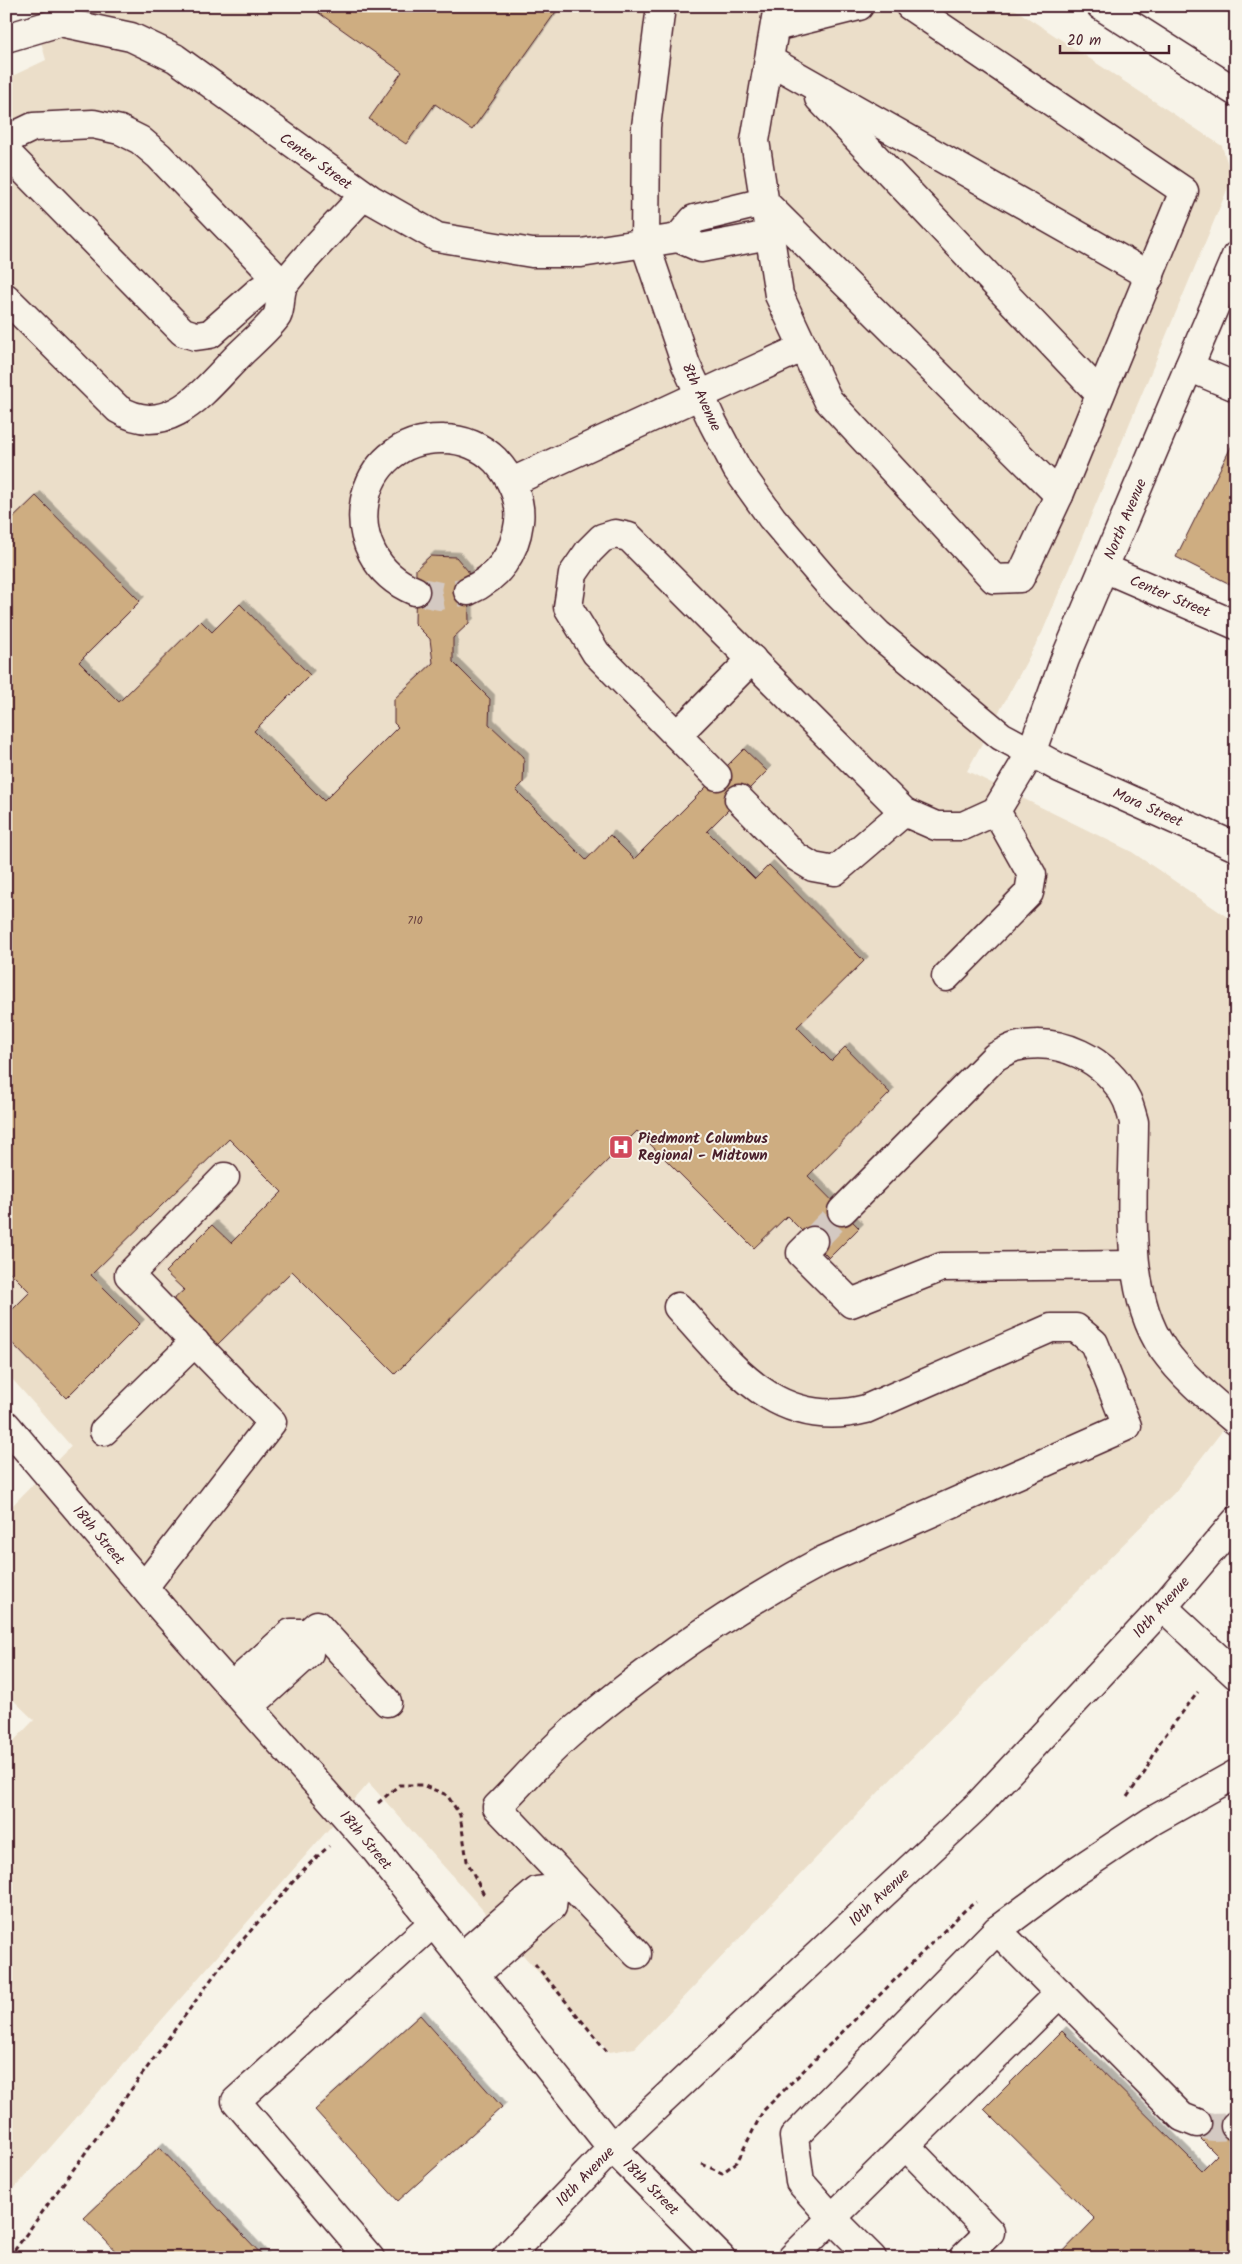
<svg xmlns="http://www.w3.org/2000/svg" width="1242" height="2264" font-family="Kalam,sans-serif">
	<defs>
		<filter id="shadow"><feDropShadow dx="4.5" dy="-4.5" stdDeviation="0" flood-color="#0004"/></filter>
	</defs>
	<rect width="100%" height="100%" fill="#f7f3e8"/>
	<filter id="ink" filterUnits="userSpaceOnUse"><feTurbulence type="fractalNoise" baseFrequency=".02" numOctaves="2"/><feDisplacementMap in="SourceGraphic" scale="10" xChannelSelector="R" yChannelSelector="G"/><feConvolveMatrix kernelMatrix="1 2 1 2 8 2 1 2 1" color-interpolation-filters="sRGB"/></filter>
	<g filter="url(#ink)">
		<polygon fill="#ebdec9" points="31,6 1010,6 1222,146 1232,178 1042,633 967,771 1132,852 1236,923 1236,1413 1175,1492 895,1775 635,2048 610,2052 369,1783 6,2198 6,1749 34,1720 6,1693 6,1512 71,1446 6,1372 6,79 46,60"/>
		<g fill="#cead81" stroke="#4a1f2b" filter="url(#shadow)">
			<polygon points="309,6 560,6 472,130 435,104 406,144 369,119 402,72"/>
			<polygon points="1236,437 1236,587 1176,557"/>
			<polygon points="36,496 140,601 79,662 119,702 201,621 212,632 240,604 310,675 254,731 324,801 398,727 394,723 394,699 433,663 430,639 415,624 416,569 430,556 456,557 468,571 469,623 453,638 453,662 490,699 489,724 524,757 523,783 516,790 586,860 610,835 634,859 744,749 767,771 707,831 755,879 769,865 864,961 797,1027 831,1061 845,1047 890,1093 808,1176 859,1228 829,1258 787,1216 754,1248 637,1131 395,1374 292,1271 217,1345 173,1300 184,1290 165,1272 212,1225 231,1243 282,1192 229,1139 91,1275 140,1324 66,1398 6,1337 6,1316 30,1292 6,1268 6,525"/>
			<polygon points="420,2015 502,2107 398,2201 315,2110"/>
			<polygon points="1062,2031 1202,2170 1217,2155 1197,2135 1211,2121 1236,2145 1236,2258 1057,2258 1095,2219 984,2109"/>
			<polygon points="159,2147 265,2258 122,2258 84,2218"/>
		</g>
		<g fill="none" stroke-linecap="round" stroke-linejoin="round">
			<g stroke="#d4c9c2" stroke-width="28" stroke-dasharray="28 14" stroke-linecap="butt">
				<polyline points="415,591 440,596 468,591"/>
				<polyline points="813,1241 842,1211"/>
				<polyline points="1197,2123 1212,2127 1235,2126"/>
			</g>
			<defs>
				<g id="minor">
					<polyline points="661,6 646,127 645,244 686,365 713,423 737,469 772,518 831,587 878,634 1001,736 1060,768 1236,847"/>
					<polyline points="778,6 755,141 779,295 828,400 994,579 1020,578 1059,495 1184,191 910,6"/>
					<polyline points="1101,6 1236,92"/>
					<polyline points="775,27 859,6"/>
					<polyline points="6,38 60,22 131,37 175,58 372,200 437,237 532,253 581,253 678,238"/>
					<polyline points="769,60 1150,276"/>
					<polyline points="819,98 1100,394"/>
					<polyline points="6,140 33,127 93,124 120,130 140,140 159,156 283,285"/>
					<polyline points="6,152 183,332 196,336 210,334 260,290 283,285"/>
					<polyline points="769,235 701,248 678,238 694,219 764,202 1059,495"/>
					<path d="M6,298L118,409C170,441 206,388 240,354C248,346 272,325 277,316C282,306 278,292 285,283C309,252 338,224 364,195"/>
					<polyline points="1189,367 1236,387"/>
					<polyline points="512,482 804,347"/>
					<polyline points="1104,568 1236,625"/>
					<path d="M415,591C333,558 353,436 444,439C463,439 482,447 495,460C510,476 522,499 519,522C515,554 498,578 468,591"/>
					<polyline points="677,735 752,659"/>
					<polyline points="717,776 596,653 568,607 573,574 589,551 602,538 615,534 629,537 904,812 936,826 963,826 996,811 1031,753 1065,659 1236,256"/>
					<polyline points="739,799 795,856 813,867 835,871 904,812"/>
					<polyline points="946,977 1029,893 1032,875 996,811"/>
					<path d="M842,1211L995,1057C1001,1054 1008,1049 1015,1047C1059,1036 1107,1059 1127,1100C1130,1107 1132,1115 1134,1122C1134,1192 1122,1289 1163,1349C1183,1377 1210,1399 1236,1421"/>
					<polyline points="813,1241 801,1253 851,1303 942,1267 1134,1265"/>
					<polyline points="6,1425 163,1610 374,1848 612,2148 721,2258"/>
					<polyline points="104,1431 195,1342"/>
					<polyline points="144,1587 272,1422 129,1275 225,1177"/>
					<polyline points="1163,1607 1236,1675"/>
					<polyline points="231,1687 291,1633 308,1633 317,1625 387,1702"/>
					<polyline points="249,1707 309,1653 308,1633"/>
					<polyline points="997,1930 794,2137 800,2182 832,2218 1060,1993"/>
					<path d="M637,1954L497,1807C524,1780 550,1749 580,1725C656,1661 737,1606 824,1560L1127,1426L1094,1343L1076,1328H1051L866,1409C776,1432 731,1365 678,1307"/>
					<polyline points="461,1957 537,1891 554,1889"/>
					<polyline points="475,1975 552,1907 554,1889 565,1878"/>
					<polyline points="1197,2123 1182,2117 997,1930 1075,1872 1152,1821 1236,1774"/>
					<polyline points="1235,2126 1236,2125"/>
					<polyline points="905,2145 990,2232 963,2258"/>
					<polyline points="370,2258 236,2101 433,1923"/>
					<polyline points="792,2258 832,2218 872,2258"/>
				</g>
				<polyline id="major" points="506,2258 612,2148 978,1805 1163,1607 1236,1521"/>
			</defs>
			<use href="#minor" stroke="#4a1f2b" stroke-width="31"/>
			<use href="#major" stroke="#4a1f2b" stroke-width="31"/>
			<g stroke="#4a1f2b" stroke-width="3" stroke-dasharray="5 4" stroke-linecap="butt">
				<polyline points="1127,1797 1145,1772 1160,1742 1198,1692"/>
				<polyline points="378,1803 399,1785 422,1785 447,1795 460,1815 467,1861 484,1895"/>
				<polyline points="535,1964 609,2054"/>
				<polyline points="702,2164 722,2173 737,2162 763,2111 966,1909 976,1902"/>
				<polyline points="9,2258 226,1959 306,1867 329,1846"/>
			</g>
			<use href="#minor" stroke="#f7f3e8" stroke-width="28"/>
			<use href="#major" stroke="#f7f3e8" stroke-width="28"/>
		</g>
	</g>
	<defs>
		<symbol id="hospital-square" viewBox="-11 -11 22 22"><rect x="-9" y="-9" width="18" height="18" rx="4" fill="#d1495b" stroke="#f7f3e8"/><path d="M-5-5h3v3.5h4V-5h3V5h-3V1.5h-4V5h-3Z" fill="#fff"/></symbol>
	</defs>
	<g fill-rule="evenodd">
		<use href="#hospital-square" x="607" y="1133" width="28" height="28"/>
	</g>
	<g text-anchor="middle" stroke-width="4" stroke-linejoin="round" paint-order="stroke">
		<g font-size="12" fill="#6b4240">
			<text x="415" y="924">710</text>
		</g>
		<g font-size="15" fill="#4a1f2b" stroke="#f7f3e8">
			<text transform="translate(316 161) rotate(36)" y="5">Center Street</text>
			<text transform="translate(702 397) rotate(65)" y="5">8th Avenue</text>
			<text transform="translate(1125 519) rotate(-67)" y="5">North Avenue</text>
			<text transform="translate(1170 596) rotate(23)" y="5">Center Street</text>
			<text transform="translate(1148 807) rotate(24)" y="5">Mora Street</text>
			<text transform="translate(99 1535) rotate(50)" y="5">18th Street</text>
			<text transform="translate(1161 1607) rotate(-48)" y="5">10th Avenue</text>
			<text transform="translate(366 1840) rotate(50)" y="5">18th Street</text>
			<text transform="translate(879 1897) rotate(-43)" y="5">10th Avenue</text>
			<text transform="translate(585 2176) rotate(-46)" y="5">10th Avenue</text>
			<text transform="translate(651 2187) rotate(45)" y="5">18th Street</text>
		</g>
		<g font-size="15" font-weight="bold" fill="#4a1f2b" stroke="#f7f3e8" text-anchor="start">
			<text x="638" y="1143">Piedmont Columbus<tspan x="638" dy="17">Regional - Midtown</tspan></text>
		</g>
	</g>
	<rect width="1242" height="2264" fill="none" stroke="#f7f3e8" stroke-width="25"/>
	<rect x="12" y="12" width="1217" height="2239" fill="none" stroke="#4a1f2b" stroke-width="2" filter="url(#ink)"/>
	<path d="M1060 45v8h109v-8" fill="none" stroke="#4a1f2b" stroke-width="2.5"/>
	<text x="1067" y="45" font-size="15" fill="#4a1f2b" stroke="#f7f3e8" stroke-width="4" paint-order="stroke">20 m</text>
</svg>
